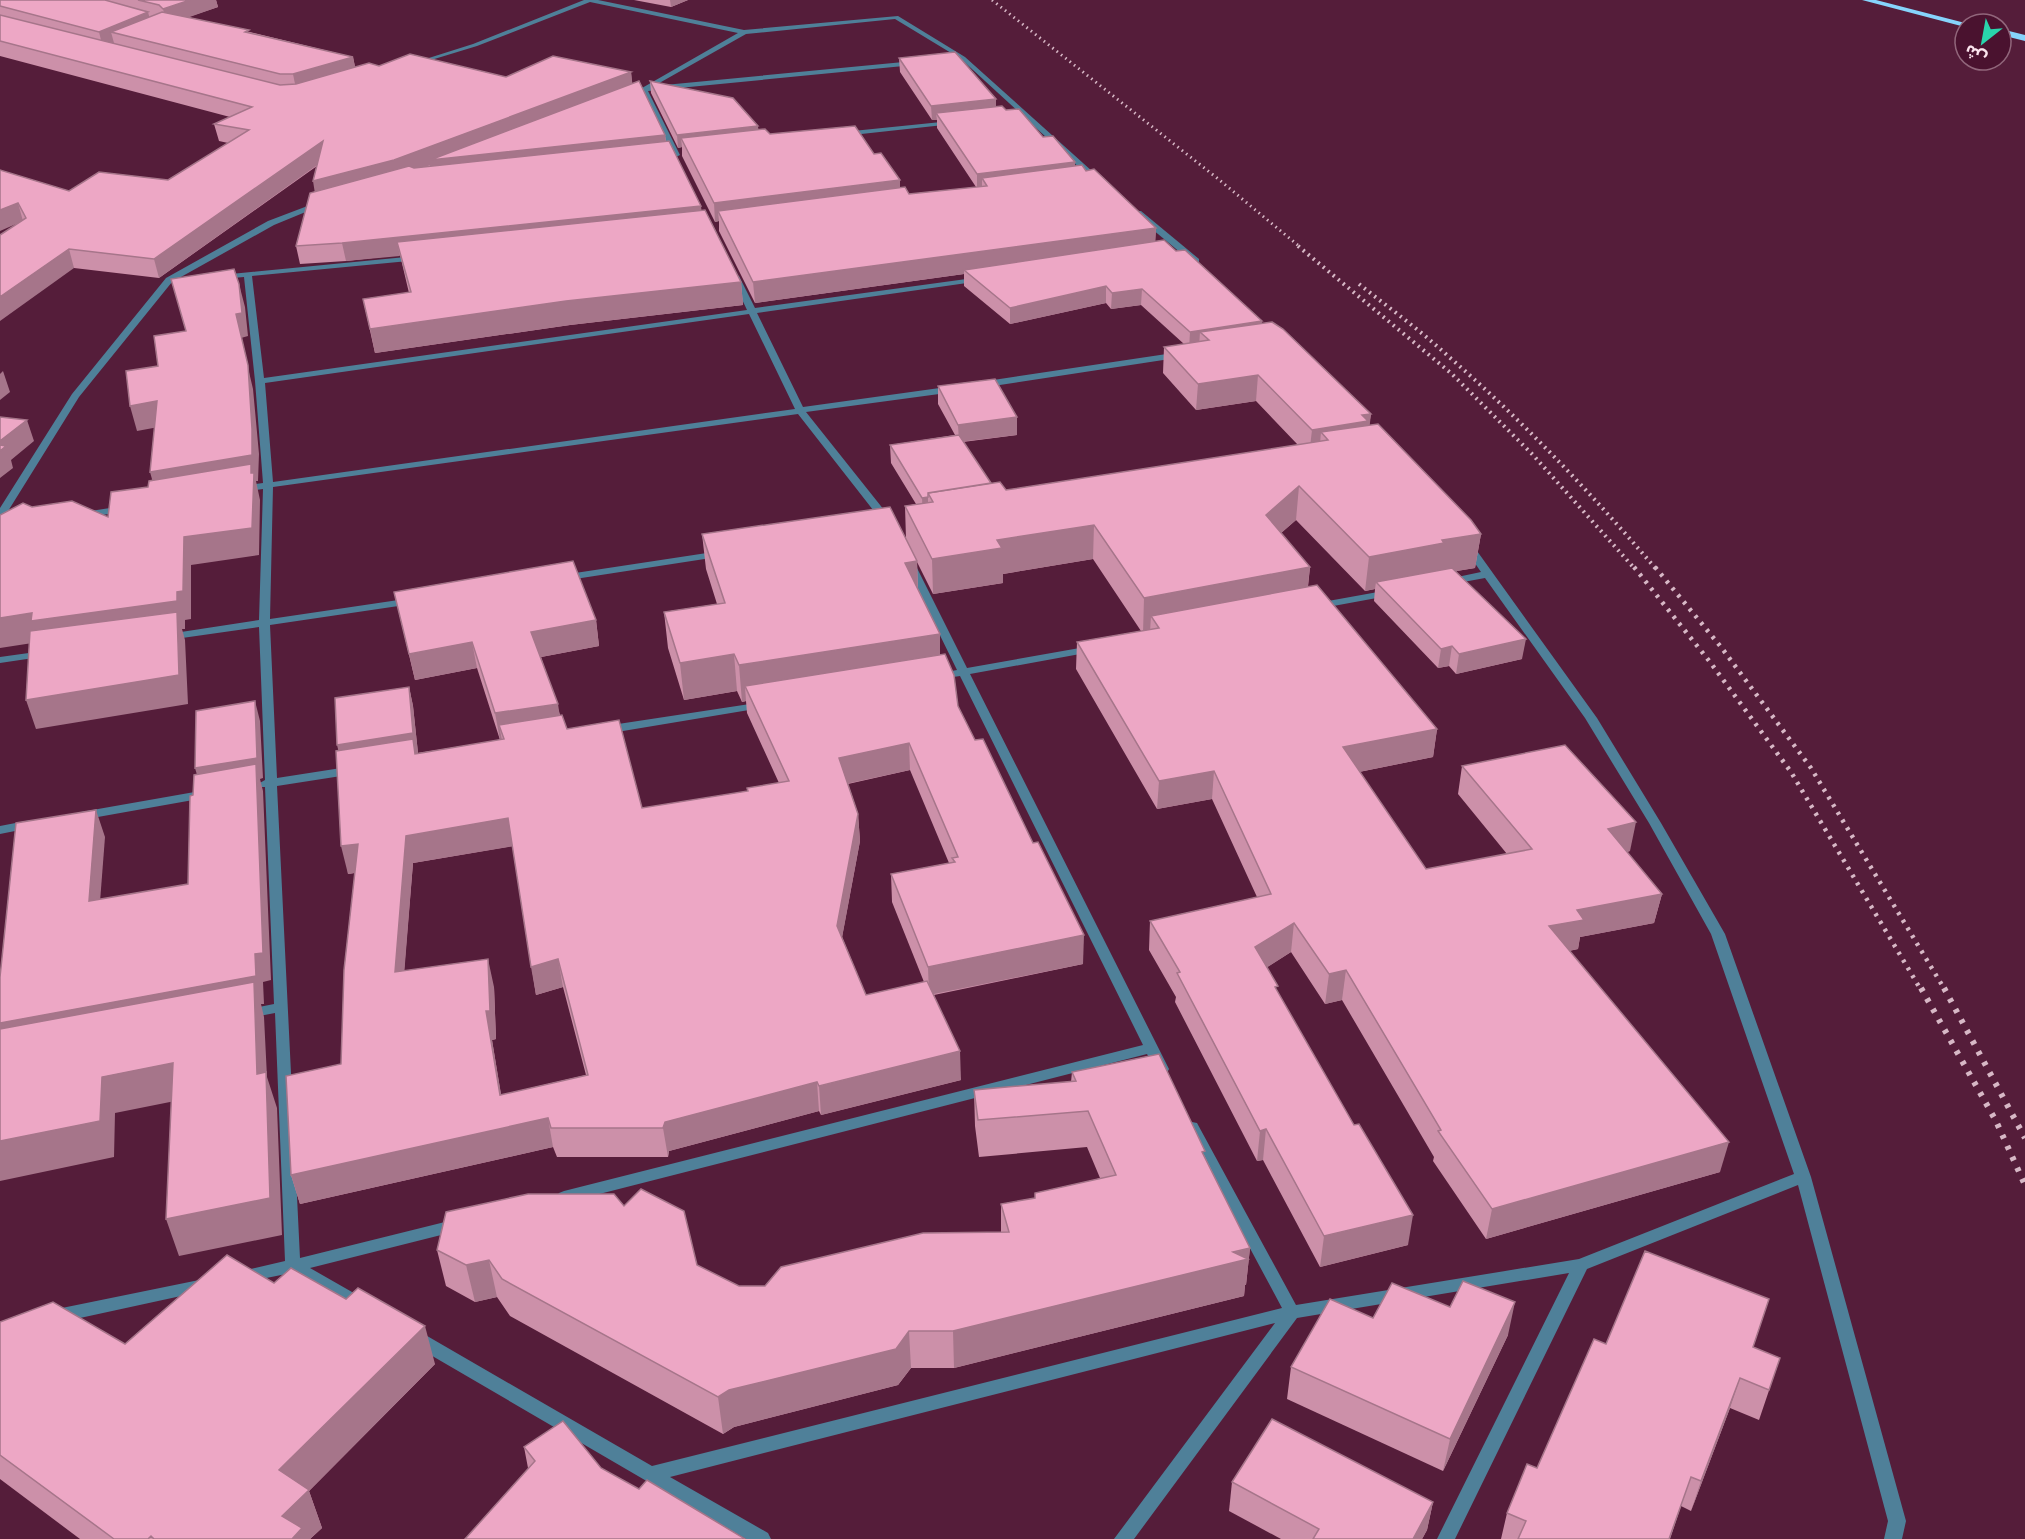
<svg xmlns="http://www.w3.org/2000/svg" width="2025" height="1539" font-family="'Nunito Sans','Noto Sans Arabic',sans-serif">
	<rect width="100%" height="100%" fill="#551d3a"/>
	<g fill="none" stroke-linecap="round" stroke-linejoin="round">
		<g fill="#4f8099" fill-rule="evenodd">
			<polygon points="584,0 598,0 744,30 898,16 965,57 1103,181 1096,183 961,59 895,19 746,34 654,86 914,61 917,63 914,65 648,91 680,155 676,157 672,155 642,92 628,97 625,95 642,88 738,33 590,2 477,46 418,64 413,63 473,44"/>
			<polygon points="951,121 955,123 953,124 843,136 839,134 843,132"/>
			<polygon points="318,202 325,204 274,225 172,282 79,397 5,516 0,519 0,508 72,394 166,278 268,221"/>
			<polygon points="1135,211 1141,211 1199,259 1199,263 1193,263 1135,215"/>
			<path d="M416,256H419V260L252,276L264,378L747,310L731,276L735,274L739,276L755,308L981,277L985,279L981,281L757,313L803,407L954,386L959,389L954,392L806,412L892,520V524H884L798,414L273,487L270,619L412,598L417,601L412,604L270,625L277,778L354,766L360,770L354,774L277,786L300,1258L457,1219L462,1221L465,1225L462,1229L457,1231L310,1268L366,1300L368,1305L366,1310L360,1311L291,1273L242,1283L236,1281L234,1277L236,1273L242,1271L285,1261L275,1013L249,1018L244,1016L242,1013L244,1010L274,1004L265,787H260L258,784L265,780L259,627L168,640L163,637L168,634L259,620L263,489L241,492L236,489L241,486L263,483L255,381L244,277L221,279L217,277L221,275ZM749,314L795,409L273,482L265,383Z"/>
			<polygon points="1180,352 1183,353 1183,357 980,388 975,385 980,382"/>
			<polygon points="123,506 127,507 127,511 84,518 79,515 84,512"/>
			<polygon points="1468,543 1472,544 1597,718 1661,823 1725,934 1811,1177 1906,1521 1902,1539 1884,1539 1888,1521 1798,1185 1587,1269 1455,1539 1437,1539 1569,1273 1297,1318 1134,1539 1114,1539 1275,1323 670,1477 768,1533 771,1539 746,1539 410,1343 408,1338 410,1333 416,1331 422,1333 652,1466 1282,1308 1185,1127 1187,1123 1192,1122 1197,1123 1296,1305 1579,1259 1794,1174 1711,934 1649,823 1585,718 1485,578 1447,585 1442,582 1443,580 1481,572 1463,546"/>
			<polygon points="720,551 724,552 725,554 724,556 562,581 557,578 562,575"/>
			<polygon points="910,561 915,564 967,668 1091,646 1097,649 1091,652 970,674 1169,1069 1167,1073 1157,1073 1147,1054 564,1203 559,1201 556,1197 559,1193 564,1191 1143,1045 960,676 940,679 934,676 936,674 957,670 905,564"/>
			<polygon points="1389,590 1393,591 1394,593 1393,595 1317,609 1312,606 1317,603"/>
			<polygon points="43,651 47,652 49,654 47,656 0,663 0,657"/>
			<polygon points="763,702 767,703 769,705 767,707 605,734 599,730 605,726"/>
			<polygon points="206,790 210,791 212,794 210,797 81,820 75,816 81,812"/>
			<polygon points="31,820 37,824 35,827 0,834 0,826"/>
			<polygon points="204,1279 210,1280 212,1285 210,1290 204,1291 57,1323 51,1321 49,1316 51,1311 57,1309"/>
		</g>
		<g fill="#86d4fc" fill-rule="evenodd">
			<polygon points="1862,0 1876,0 1969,24 1965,24 1965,27"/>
			<polygon points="2001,29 2025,35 2025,41 2001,35"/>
		</g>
		<polyline stroke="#d7b8c6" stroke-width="3" stroke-dasharray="1.5 4" stroke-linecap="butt" points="992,0 1217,178 1300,247"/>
		<g stroke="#d7b8c6" stroke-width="4" stroke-dasharray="2 4.5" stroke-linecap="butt">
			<polyline points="1298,246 1452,374 1533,455 1635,569"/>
			<path d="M1359,284C1389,308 1420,330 1448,356C1523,421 1592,494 1656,569"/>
		</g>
		<g stroke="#d7b8c6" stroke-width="4.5" stroke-dasharray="3 6" stroke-linecap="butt">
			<polyline points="1634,567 1710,662 1791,772 1921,990"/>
			<polyline points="1655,567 1721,647 1811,768 1945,990"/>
		</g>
		<g stroke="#d7b8c6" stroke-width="6" stroke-dasharray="4 8" stroke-linecap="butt">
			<polyline points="1921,988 1996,1121 2025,1185"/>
			<polyline points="1944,988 2025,1138"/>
		</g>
	</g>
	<g fill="#cc90a9" fill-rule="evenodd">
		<polygon points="0,0 216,0 218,7 188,17 353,57 355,67 379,66 506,77 631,72 632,84 665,135 666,141 701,206 701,210 741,282 743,305 570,325 375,353 363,299 409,293 400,255 346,261 300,264 296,246 315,192 317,166 159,278 74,268 15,225 0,170 69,191 168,180 228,143 219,141 214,124 230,117 0,56"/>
		<polygon points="634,0 688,0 671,7"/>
		<path d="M899,58L996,99V107L1006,110L1043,137L1075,166L1086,171L1156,228L1155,242L1176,251L1371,414L1369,425L1481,534L1475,568L1456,571L1522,659L1456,674L1449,666L1438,668L1374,601L1375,589L1365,591L1296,520L1281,533L1310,567L1308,587L1437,729L1433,757L1359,772L1426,869L1507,854L1458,794L1462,766L1630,851L1627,852L1662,894L1654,923L1580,937L1578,949L1569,951L1720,1172L1486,1239L1433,1161L1434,1157L1342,1000L1325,1004L1291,952L1267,967L1277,991L1408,1245L1320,1267L1263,1160L1257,1161L1175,1002L1176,997L1149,950L1150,921L1257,897L1212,799L1157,809L1076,669L1077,642L1141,631L1093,559L1003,574V583L933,594L917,562L918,589L940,634V655L958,706L1083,964L934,995L961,1080L821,1115L819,1111L669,1151L668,1157H557L553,1147L300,1204L291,1175L341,1064L355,873L348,874L338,750L409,687L413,706L418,753L500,740L477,668L415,680L394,592L596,620L599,646L541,657L560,715L567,729L642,808L747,792V788L779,783L747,713L746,701L742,702L737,691L684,700L668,648L664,612L717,604L706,569L702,534L906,539L905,506L916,504L891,463L890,445L955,435L938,404V386L1017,417V435L963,442L991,483L1006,490L1298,445L1256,401L1196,410L1163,373L1164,347L1184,344L1141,305L1111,309L1106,303L1010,324L964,286V274L755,303L719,231V221L715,222L682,156V147L678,148L651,93L650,81L770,134L874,154L900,180V188L909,194L976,187L937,128V120H932L900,72ZM910,770L949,863L891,874L892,902L924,982L866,995L842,937L860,841L858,814L848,784ZM513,846L536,995L563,987L586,1075L501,1095L492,1040L496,1039L494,987L404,971L413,863Z"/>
		<polygon points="1072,1072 1204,1155 1250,1248 1246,1285 1245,1285 1244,1296 954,1368 911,1368 898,1385 734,1427 723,1434 510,1316 497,1297 475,1302 446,1286 437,1250 624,1206 697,1265 739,1286 765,1286 1001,1232 1001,1204 1034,1198 1100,1178 1087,1147 979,1157 975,1126 974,1090 1071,1082"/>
		<polygon points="274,1283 435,1364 309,1491 322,1528 310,1539 80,1539 0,1479 0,1322 125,1344"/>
		<polygon points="1373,1318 1508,1335 1443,1471 1287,1399 1291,1367"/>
		<polygon points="1753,1347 1780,1358 1759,1420 1730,1408 1691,1511 1681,1506 1670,1539 1501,1539 1507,1513 1537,1468"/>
		<polygon points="524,1447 601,1468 639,1489 745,1539 528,1468"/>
		<polygon points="1232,1482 1433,1502 1427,1530 1422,1539 1281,1539 1229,1511"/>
	</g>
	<g fill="#a6758a">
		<polygon points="190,0 216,0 218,7 167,25 163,9"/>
		<polygon points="670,0 688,0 671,7"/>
		<polygon points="148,12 152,27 111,32 114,43 103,48 99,32"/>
		<polygon points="353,57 357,76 297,94 293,74"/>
		<polygon points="631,72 633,89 665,135 667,149 432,175 430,165 397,178 316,200 313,181"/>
		<polygon points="996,99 996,113 936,113 937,120 932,120 931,106"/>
		<polygon points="758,126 759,139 681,138 682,147 678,148 677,135"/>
		<polygon points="323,141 327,158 159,278 154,259"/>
		<polygon points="1075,162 1075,178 987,186 982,178 982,189 977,190 977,174"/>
		<polygon points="900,180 900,199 718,211 719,221 715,222 714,203"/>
		<polygon points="18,203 23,221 0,231 0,210"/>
		<polygon points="701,206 703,223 397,242 400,256 346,261 342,243"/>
		<polygon points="1156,228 1155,248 964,270 964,274 755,303 753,282"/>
		<polygon points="69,249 74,268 0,321 0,297"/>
		<polygon points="741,282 743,305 570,325 375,353 370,329 566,301"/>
		<polygon points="239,284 245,307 248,336 241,338 253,389 259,454 258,481 256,481 260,500 259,555 191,565 191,619 185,620 185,629 182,629 185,640 188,704 36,729 26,700 39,642 0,648 0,618 32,613 157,497 150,472 236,314"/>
		<polygon points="1106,286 1106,303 1010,324 1010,308"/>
		<polygon points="1142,289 1141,305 1111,309 1112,293"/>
		<polygon points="1262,321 1260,338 1209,340 1200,332 1199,347 1189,349 1190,332"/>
		<polygon points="3,371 10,392 0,400 0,374"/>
		<polygon points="1258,375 1256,401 1196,410 1198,384"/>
		<polygon points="157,401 164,426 137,431 130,406"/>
		<polygon points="1371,414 1368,440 1321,432 1319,455 1309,456 1312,430 1362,415"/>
		<polygon points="1017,417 1017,435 959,442 958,425"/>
		<polygon points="27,420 34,441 11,460 13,468 0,478 0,441"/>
		<polygon points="1299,486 1296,520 1263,549 1266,515"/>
		<polygon points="928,497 928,515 923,516 922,498"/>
		<polygon points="1094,525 1093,559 1003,574 1003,583 933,594 932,559 997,540"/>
		<polygon points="1481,534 1475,568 1440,574 1376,582 1375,589 1365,591 1369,557 1442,540"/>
		<polygon points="917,561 918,596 905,563"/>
		<polygon points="1310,567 1306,602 1159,628 1151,616 1150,632 1143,633 1144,598"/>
		<polygon points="596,620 599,646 536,658 531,632"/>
		<polygon points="940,634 940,670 745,686 746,701 742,702 739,665"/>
		<polygon points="1526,639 1522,659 1456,674 1459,654"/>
		<polygon points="472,642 477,668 415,680 409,654"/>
		<polygon points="1452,646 1449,666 1438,668 1441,649"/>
		<polygon points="734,654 737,691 684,700 680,663"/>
		<polygon points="409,687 413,706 418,753 342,765 337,745"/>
		<polygon points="255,701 260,721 263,778 260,779 263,791 271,980 263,982 264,1004 261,1004 264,1017 267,1077 277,1108 282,1235 179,1256 166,1219 257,1074 0,1036 0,1023 256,976 195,768"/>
		<polygon points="558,704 562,730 499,725 502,740 500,740 495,713"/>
		<polygon points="1437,729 1433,757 1339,776 1343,747"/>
		<polygon points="909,743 910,770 841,785 839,758"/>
		<polygon points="1214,771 1212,799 1157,809 1159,781"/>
		<polygon points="96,810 105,837 98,928 89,901"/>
		<polygon points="858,814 860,841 839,954 837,926"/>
		<polygon points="508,818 514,846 413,863 402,1001 395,972 406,836"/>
		<polygon points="1636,822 1630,851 1601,857 1608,829"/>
		<polygon points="358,844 365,871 348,874 341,846"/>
		<polygon points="1662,894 1654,923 1580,937 1578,949 1543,956 1549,926 1577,910"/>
		<polygon points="1294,923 1291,952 1252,977 1255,947"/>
		<polygon points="1084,935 1083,964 929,995 928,967"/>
		<polygon points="488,959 494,987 496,1039 492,1040 506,1124 500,1095 486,1011"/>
		<polygon points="558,959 563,987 536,995 531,967"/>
		<polygon points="1346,970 1342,1000 1325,1004 1329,974"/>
		<polygon points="960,1051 961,1080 821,1115 819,1086"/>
		<polygon points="173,1063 185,1099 115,1113 114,1157 0,1181 0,1141 102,1077"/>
		<polygon points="817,1082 819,1111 669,1151 668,1157 663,1128 665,1122"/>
		<polygon points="548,1118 553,1147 300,1204 291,1175"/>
		<polygon points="1266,1129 1263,1160 1257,1161 1260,1131"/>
		<polygon points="1729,1142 1720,1172 1486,1239 1492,1209"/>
		<polygon points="1413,1215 1408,1245 1320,1267 1324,1236"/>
		<polygon points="1250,1248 1246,1285 1245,1285 1244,1296 954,1368 953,1331"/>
		<polygon points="489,1260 497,1297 475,1302 466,1265"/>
		<polygon points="1515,1302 1508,1335 1443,1471 1450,1439"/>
		<polygon points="425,1326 435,1364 309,1491 322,1528 310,1539 291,1539 282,1516 279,1470"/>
		<polygon points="909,1331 911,1368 898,1385 734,1427 723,1434 718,1397 729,1390"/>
		<polygon points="1740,1378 1730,1408 1691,1511 1701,1481"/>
		<polygon points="1433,1502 1427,1530 1422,1539 1413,1539"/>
	</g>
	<g fill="#eda7c5" stroke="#a6758a" stroke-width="1.5" fill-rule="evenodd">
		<polygon points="0,0 105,0 148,12 99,32 0,6"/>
		<polygon points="138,0 190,0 163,9 159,5"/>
		<polygon points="162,12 249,30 245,32 353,57 293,74 280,74 111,32"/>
		<polygon points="0,15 280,85 296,84 369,63 379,66 410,54 506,77 553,56 631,72 394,160 313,181 323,141 154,259 69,249 0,297 0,235 26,218 18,203 0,210 0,170 69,191 99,172 168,180 249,130 214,124 252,107 0,41"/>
		<polygon points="955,52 996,99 931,106 899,58"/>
		<polygon points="639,81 665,135 430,160"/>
		<polygon points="650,81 733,98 758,126 677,135"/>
		<polygon points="1002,106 1006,110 1019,109 1043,137 1053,136 1075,162 977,174 936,113"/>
		<polygon points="855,126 874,154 881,153 900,180 714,203 681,138 765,129 770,134"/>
		<polygon points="669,141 701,206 342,243 296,246 310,193 409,166 414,168"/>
		<polygon points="1082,165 1086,171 1094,169 1156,228 753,282 718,211 905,187 909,194 987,186 982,178"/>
		<polygon points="705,210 741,282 566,301 370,329 363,299 411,292 397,242"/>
		<polygon points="1164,240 1176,251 1185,250 1262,321 1190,332 1142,289 1112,293 1106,286 1010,308 964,270"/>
		<polygon points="234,269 239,284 242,313 236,314 248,365 252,429 252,455 150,472 157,401 130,406 126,371 158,366 154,336 186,331 171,279"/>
		<polygon points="1272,322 1283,329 1371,414 1362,415 1368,421 1312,430 1258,375 1198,384 1164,347 1209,340 1200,332"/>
		<polygon points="995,379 1017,417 958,425 938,386"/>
		<polygon points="0,417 27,420 0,441"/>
		<polygon points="1378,424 1471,520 1481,534 1442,540 1444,543 1369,557 1299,486 1266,515 1310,567 1144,598 1094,525 997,540 1002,548 932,559 905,506 933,502 928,493 1000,482 1006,490 1328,440 1321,432"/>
		<polygon points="959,435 991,483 928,493 928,497 922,498 890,445"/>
		<polygon points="0,445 6,446 0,451"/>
		<polygon points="251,464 251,473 254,473 252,528 184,537 183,591 177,592 177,601 31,621 32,613 0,618 0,515 23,503 32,507 72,501 108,517 111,492 148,487 149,481"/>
		<polygon points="890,507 917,561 905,563 940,634 739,665 734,654 680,663 664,612 725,603 702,534"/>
		<polygon points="573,561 596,620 531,632 558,704 495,713 472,642 409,654 394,592"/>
		<polygon points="1452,568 1526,639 1459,654 1452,646 1441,649 1376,582"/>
		<polygon points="1317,585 1437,729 1343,747 1426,869 1532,849 1462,766 1565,745 1636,822 1608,829 1662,894 1577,910 1584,920 1549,926 1729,1142 1492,1209 1438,1131 1441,1130 1346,970 1329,974 1294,923 1255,947 1278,986 1275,987 1354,1125 1359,1124 1413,1215 1324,1236 1266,1129 1260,1131 1177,973 1180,972 1150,921 1271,894 1214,771 1159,781 1077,642 1159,628 1151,616"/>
		<polygon points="177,612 179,675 26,700 30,631"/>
		<path d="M945,654L954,675L958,706L975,740L983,739L1033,843L1038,842L1084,935L928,967L891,874L955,862L952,858L958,857L909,743L839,758L858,814L837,926L866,995L927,981L960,1051L819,1086L817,1082L665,1122L663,1128H551L548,1118L291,1175L286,1076L341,1064L344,970L358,844L341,846L336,751L413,739L415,754L421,753L504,739L499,725L562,715L567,729L619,720L642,808L748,791L747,788L789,781L745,686ZM508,818L531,967L558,959L588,1075L500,1095L486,1011H490L488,959L395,972L406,836Z"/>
		<polygon points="409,687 413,733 337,745 335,698"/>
		<polygon points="255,701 257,758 195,768 196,711"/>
		<polygon points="256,764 263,953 255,954 256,976 0,1023 0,977 16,823 96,810 89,901 188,884 190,796 193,795 194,775"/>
		<polygon points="254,982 257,1074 266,1072 270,1198 166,1219 173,1063 102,1077 100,1121 0,1141 0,1029"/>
		<polygon points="1159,1054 1205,1151 1202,1152 1250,1248 1233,1252 1248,1259 953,1331 909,1331 896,1349 729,1390 718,1397 502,1279 489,1260 466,1265 437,1250 446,1212 528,1194 614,1194 624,1206 641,1189 684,1211 697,1265 739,1286 765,1286 781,1267 923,1233 1009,1232 1001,1204 1035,1198 1035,1193 1116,1175 1088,1111 978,1120 974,1090 1076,1081 1072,1072"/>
		<polygon points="1645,1251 1769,1299 1753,1347 1780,1358 1769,1390 1740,1378 1701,1481 1691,1477 1669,1539 1518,1539 1526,1521 1507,1513 1527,1464 1537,1468 1594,1339 1606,1344"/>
		<polygon points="227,1255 274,1283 291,1268 346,1299 358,1288 425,1326 279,1470 309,1490 282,1516 302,1528 292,1539 154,1539 151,1536 148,1539 114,1539 0,1455 0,1322 53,1302 125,1344"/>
		<polygon points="1463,1281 1515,1302 1450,1439 1291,1367 1330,1299 1373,1318 1392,1283 1450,1307"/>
		<polygon points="1272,1419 1433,1502 1413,1539 1313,1539 1319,1529 1232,1482"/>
		<polygon points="563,1421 601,1468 639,1489 647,1480 745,1539 465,1539 535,1461 524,1447"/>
	</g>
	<g transform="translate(1983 42) rotate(211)"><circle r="28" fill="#4a122f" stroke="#91667b" stroke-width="1.5"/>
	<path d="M0-4.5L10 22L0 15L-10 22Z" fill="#29d5ac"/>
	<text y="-9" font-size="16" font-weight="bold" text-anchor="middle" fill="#fbe4ed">ش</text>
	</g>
</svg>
